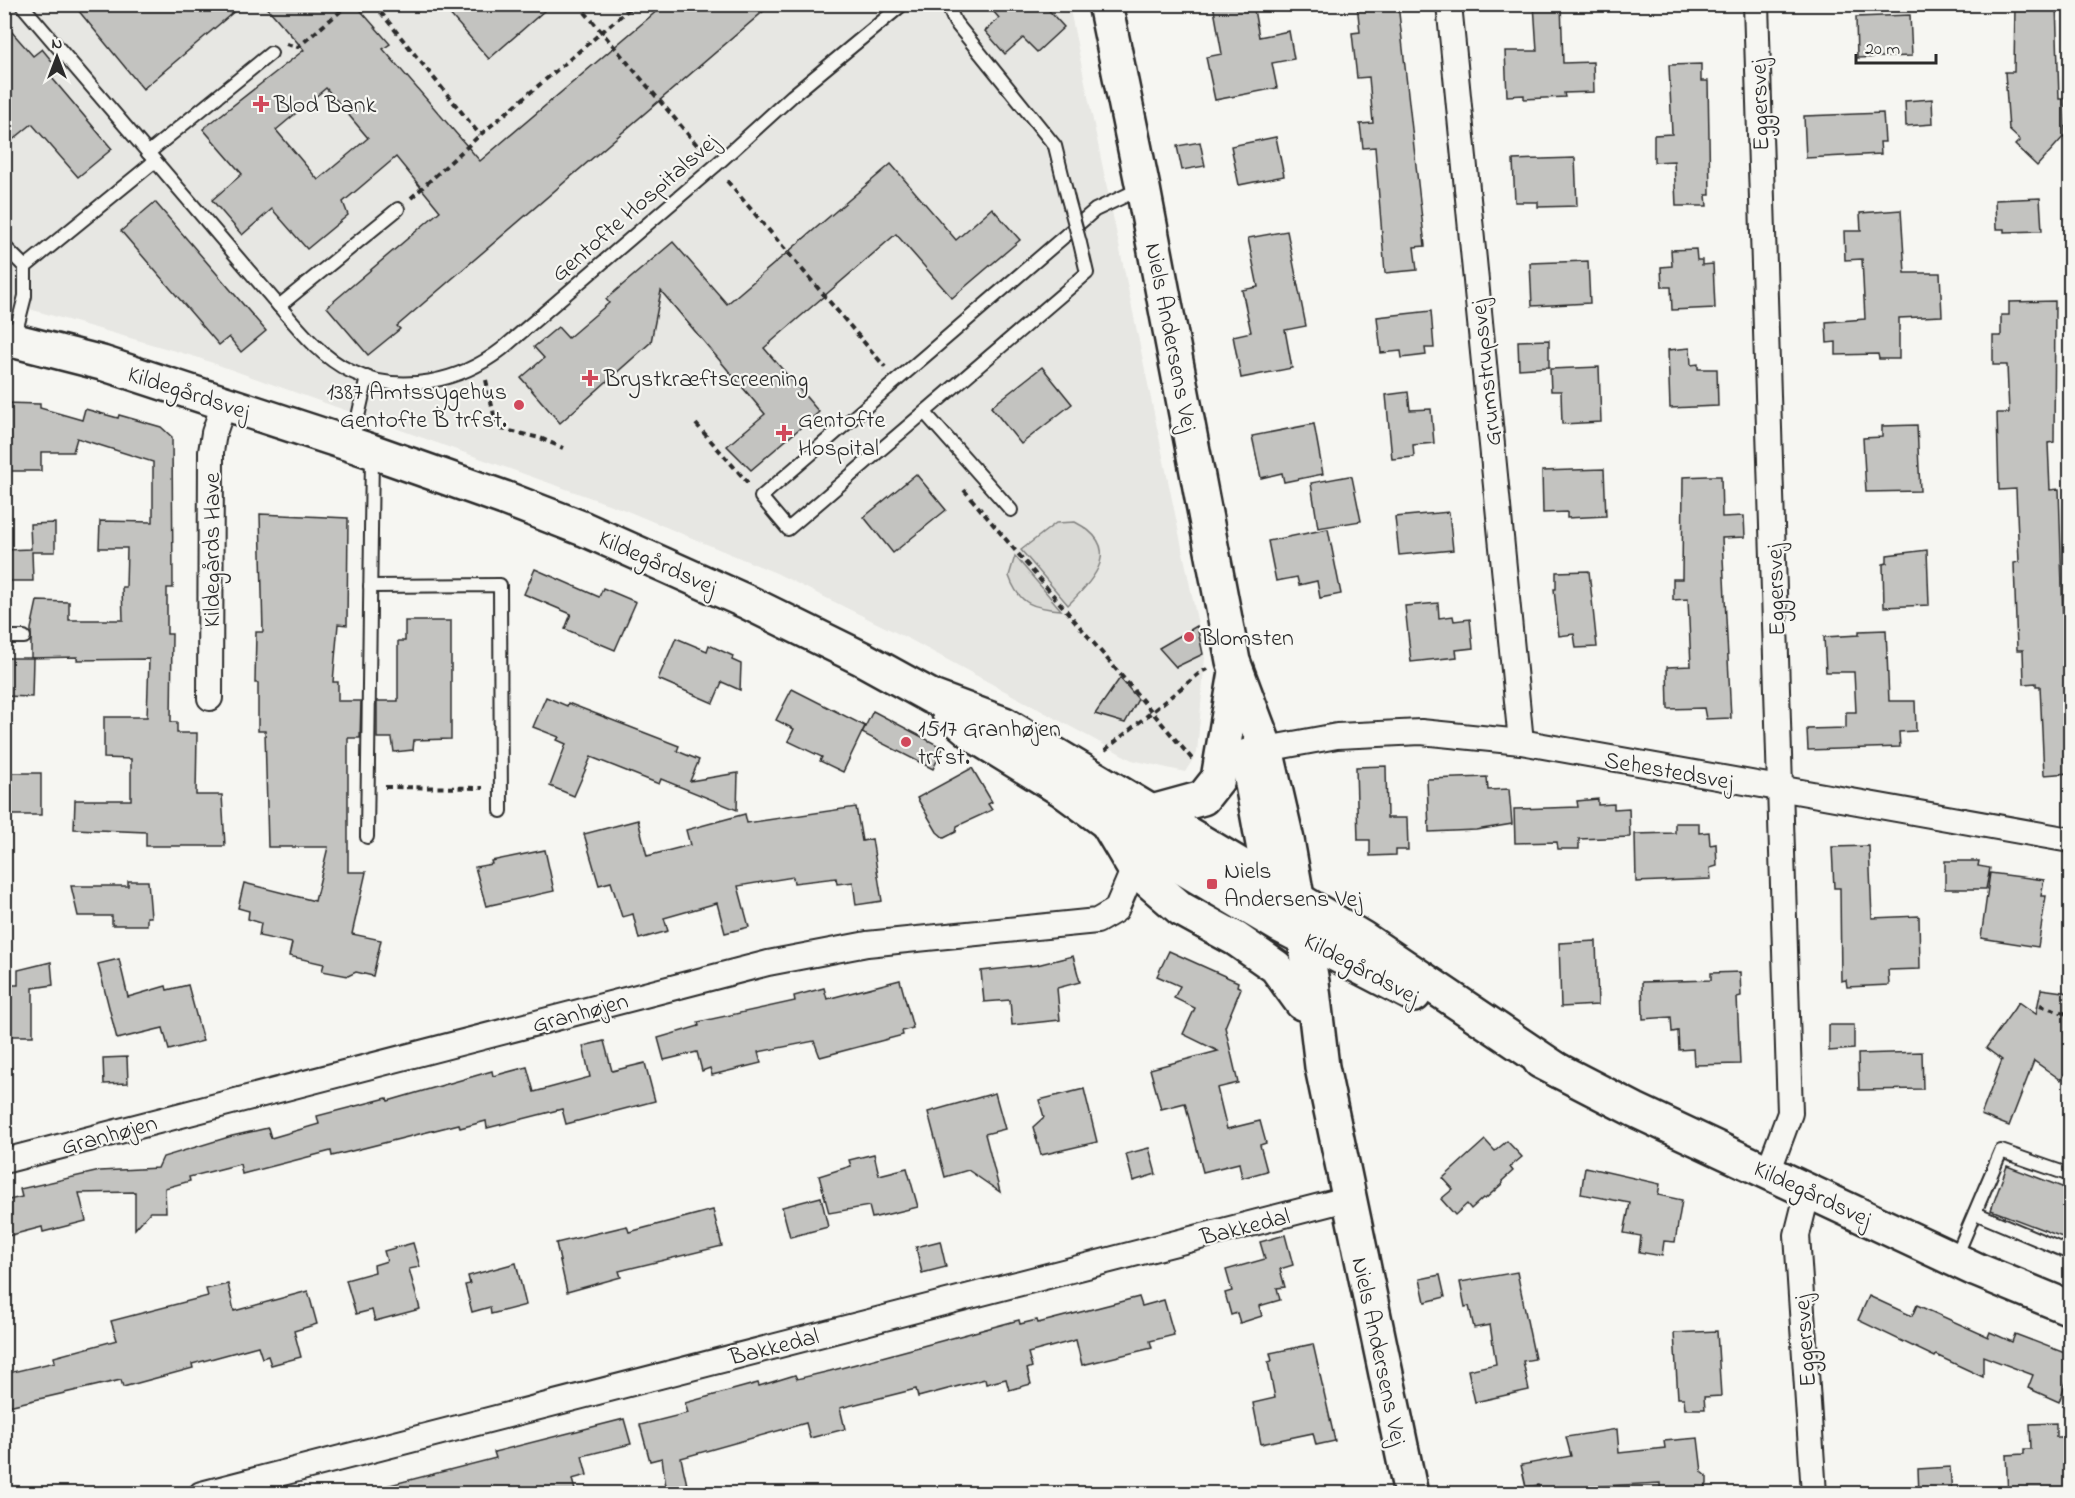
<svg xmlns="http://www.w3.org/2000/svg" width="2075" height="1498" font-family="'Indie Flower',sans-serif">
	<rect width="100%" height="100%" fill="#f6f6f2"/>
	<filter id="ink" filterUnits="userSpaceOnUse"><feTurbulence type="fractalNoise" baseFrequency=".0167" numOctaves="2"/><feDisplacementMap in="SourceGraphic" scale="12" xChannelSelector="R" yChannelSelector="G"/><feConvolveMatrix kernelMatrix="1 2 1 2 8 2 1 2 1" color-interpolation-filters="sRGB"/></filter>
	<g filter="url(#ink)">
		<polygon fill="#e7e7e3" points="4,5 1069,5 1205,658 1197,753 1185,772 1132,760 911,640 776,573 625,510 196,357 5,302"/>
		<g fill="#d9d9d5" stroke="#828280" stroke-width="1.5">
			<path d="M1075,522C1124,547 1095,579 1068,605L1021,550L1056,523Z"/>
			<path d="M1015,556L1061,610C1034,608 1019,605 1009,576Z"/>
		</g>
		<g fill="#c3c3c0" stroke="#2b2b2b" stroke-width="1.5" fill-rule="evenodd">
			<polygon points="73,4 243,4 143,89"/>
			<path d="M264,4H355L390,44L383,49L480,161L665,4H772L397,326L400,329L368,355L327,307L440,211L396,157L343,202L348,215L307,249L272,209L242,235L212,200L242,174L203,129L304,50ZM326,88L368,138L318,180L276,130Z"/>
			<polygon points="441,4 552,4 489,59"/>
			<polygon points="987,4 1043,4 1064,27 1037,52 1023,38 1005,54 985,31 999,18"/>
			<polygon points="1213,4 1253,4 1259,37 1289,31 1294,59 1272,63 1277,88 1215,100 1206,57 1222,54"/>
			<polygon points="1357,4 1398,4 1425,246 1414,247 1417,270 1385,273 1375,147 1363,148 1360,124 1373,123 1369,77 1357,78 1352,33 1360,32"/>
			<polygon points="1534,4 1561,4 1563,63 1593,62 1594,92 1564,93 1565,97 1524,99 1524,95 1507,96 1505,51 1537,51"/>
			<polygon points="2015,4 2056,4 2059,99 2064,99 2065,135 2037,166 2015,145 2020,140 2009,130 2005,72 2014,72"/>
			<polygon points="1910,15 1912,56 1857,58 1856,17"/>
			<polygon points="4,23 33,56 42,49 60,71 52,78 112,149 78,177 32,124 4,147"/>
			<polygon points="1701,64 1701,81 1708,81 1710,195 1706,195 1707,206 1676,206 1674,161 1654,162 1654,135 1672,134 1669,65"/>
			<polygon points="1932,99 1933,124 1906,126 1905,101"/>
			<polygon points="1883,113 1885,142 1880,142 1881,154 1806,158 1804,116"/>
			<polygon points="1276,137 1284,176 1239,185 1231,146"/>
			<polygon points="1200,142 1205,166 1182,170 1177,146"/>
			<polygon points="1575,158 1577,206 1538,207 1538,202 1515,202 1513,160"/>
			<polygon points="891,164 956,240 992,208 1020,240 952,298 896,234 764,348 819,412 751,470 727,446 765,414 661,291 651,342 560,423 521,378 544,358 534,347 558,327 568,338 609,303 606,299 673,242 727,304"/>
			<polygon points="2040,198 2042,231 2004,232 2004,229 1996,229 1995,200"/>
			<polygon points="155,202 266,331 241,352 229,337 219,345 121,231"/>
			<polygon points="1901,210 1905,273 1940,273 1942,316 1899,318 1899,359 1879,359 1878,354 1836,355 1836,342 1827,343 1826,322 1865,319 1862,259 1845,260 1844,231 1861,231 1860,213"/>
			<polygon points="1287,231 1306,326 1285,330 1292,368 1241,378 1233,336 1251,332 1242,290 1258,287 1248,238"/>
			<polygon points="1696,249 1697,260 1702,260 1702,265 1713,264 1715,308 1672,310 1671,287 1662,287 1661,267 1672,266 1671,250"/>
			<polygon points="1588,261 1590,303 1532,306 1530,263"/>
			<polygon points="2055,301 2054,442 2048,443 2050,490 2059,489 2064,650 2070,649 2070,773 2044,775 2040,686 2036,686 2036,683 2024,684 2023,650 2017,650 2014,563 2019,562 2016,489 1999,490 1997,413 2009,413 2007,365 1993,365 1993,336 2001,336 2001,315 2009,315 2009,302"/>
			<polygon points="1431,311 1434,348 1425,348 1426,355 1402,358 1401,351 1381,353 1377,317"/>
			<polygon points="1549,340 1549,367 1519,369 1518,341"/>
			<polygon points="1690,348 1691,365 1698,364 1698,369 1717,369 1718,406 1670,408 1668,350"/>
			<polygon points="1042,367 1072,404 1021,444 991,407"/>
			<polygon points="1599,367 1601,422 1562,424 1561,391 1551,391 1550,369"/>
			<polygon points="1408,392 1410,410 1431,409 1434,443 1413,445 1414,457 1392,459 1386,395"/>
			<polygon points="4,403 40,404 40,408 82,420 85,409 118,418 119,415 161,427 172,437 173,588 167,588 167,634 172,634 171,722 177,722 177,733 197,733 196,795 222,795 225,846 146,846 146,832 74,829 75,800 131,800 131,759 104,758 104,717 147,717 149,659 77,660 77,657 31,658 31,629 37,601 69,602 69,620 123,620 122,587 126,587 127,548 99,548 100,521 153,522 153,462 77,438 73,452 41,452 41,471 8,471"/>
			<polygon points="1314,424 1323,474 1284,482 1282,473 1261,478 1252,436"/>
			<polygon points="1917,425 1920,491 1866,492 1863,438 1882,437 1882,426"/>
			<polygon points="1604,469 1606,516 1567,518 1567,512 1543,513 1542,471"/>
			<polygon points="916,474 946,510 893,553 864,517"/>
			<polygon points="1349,476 1352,477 1361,521 1318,528 1311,483"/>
			<polygon points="1707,476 1721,476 1722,517 1744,516 1745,537 1722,538 1731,718 1706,719 1704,708 1668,709 1667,667 1691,666 1688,599 1673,600 1673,579 1682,579 1683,477"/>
			<polygon points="1449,512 1453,550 1399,555 1395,517"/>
			<polygon points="260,514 348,518 347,625 338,624 333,682 338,682 338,701 361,701 360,738 348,738 348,872 366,872 352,934 381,940 373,976 356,972 348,976 322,971 324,964 289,956 292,943 259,936 261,923 248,919 249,911 238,908 244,883 315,901 328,847 268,847 265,731 258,731 258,683 255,683 256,632 263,632"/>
			<polygon points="55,523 55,552 32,552 33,581 4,581 4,550 31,549 30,524"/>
			<polygon points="1328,529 1341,594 1320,598 1317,581 1299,585 1297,577 1276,581 1268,541"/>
			<polygon points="1927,550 1929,605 1884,607 1883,564 1887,563 1887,555"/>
			<polygon points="535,569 599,597 603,588 636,602 615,650 565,629 571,614 524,594"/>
			<polygon points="1589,571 1597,647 1576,648 1574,634 1559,636 1554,589 1556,589 1556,572"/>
			<polygon points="1438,603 1439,618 1453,616 1454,621 1470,619 1473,648 1456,650 1457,657 1411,662 1405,606"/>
			<polygon points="405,621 451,621 451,739 414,740 413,750 394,752 392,738 377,738 377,701 398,701 398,641 405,641"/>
			<polygon points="1197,626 1203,654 1176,667 1159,648"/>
			<polygon points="1886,630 1889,701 1915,701 1916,731 1899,732 1900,747 1808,750 1807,729 1846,728 1846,712 1856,712 1854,672 1826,672 1824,637 1859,635 1859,631"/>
			<polygon points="676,638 707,651 709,645 733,656 732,660 741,664 740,690 722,682 713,703 658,679"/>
			<polygon points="4,658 33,658 32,697 4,696"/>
			<polygon points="1120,678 1138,699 1125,723 1095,714"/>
			<polygon points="792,689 865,726 843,772 820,761 822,757 788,741 794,729 776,720"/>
			<polygon points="546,697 567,706 568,703 679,746 677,751 699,760 690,781 738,773 737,810 661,779 659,784 591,757 574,796 550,786 566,744 557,740 559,737 533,727"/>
			<polygon points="873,711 943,748 933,769 862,733"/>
			<polygon points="1386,766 1387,818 1407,818 1408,850 1396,850 1396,855 1370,856 1370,840 1358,840 1356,767"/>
			<polygon points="972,768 992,802 988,804 992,810 957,826 956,832 944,838 937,832 917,798"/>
			<polygon points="4,773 41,773 41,815 9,815 9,813 4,813"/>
			<polygon points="1487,777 1488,790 1509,789 1512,824 1476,830 1429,832 1427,779"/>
			<polygon points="1598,799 1598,805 1614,804 1614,809 1629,808 1630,837 1579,839 1579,849 1558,849 1557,842 1515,843 1514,809 1578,807 1577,801"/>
			<polygon points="856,807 862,841 872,839 882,901 856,905 853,882 837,884 836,878 794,883 793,877 738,886 749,927 725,933 717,903 664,918 668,931 639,939 633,914 622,917 611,882 599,885 584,834 638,820 647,856 690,845 686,830 745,814 747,823"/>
			<polygon points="1675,823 1699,823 1699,833 1709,832 1710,845 1716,844 1717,866 1710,868 1711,879 1636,882 1635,834 1675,833"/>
			<polygon points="1869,846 1872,918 1919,916 1920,969 1888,970 1889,985 1847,987 1846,980 1841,981 1840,888 1834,888 1832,847"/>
			<polygon points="545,850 554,891 486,906 475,867 492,864 491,861"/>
			<polygon points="1945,861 1979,861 1978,866 1990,868 1986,889 1945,889"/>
			<polygon points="1990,873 2044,880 2041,896 2046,896 2038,947 1981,938"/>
			<polygon points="128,881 148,881 151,917 147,917 147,925 112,925 112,916 78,916 71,886 128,886"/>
			<polygon points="1596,941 1598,1005 1561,1007 1559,943"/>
			<polygon points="1169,951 1238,982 1237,986 1241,988 1225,1027 1238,1083 1217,1088 1227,1129 1260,1121 1266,1143 1260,1145 1267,1171 1242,1178 1239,1163 1203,1172 1185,1103 1161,1109 1150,1069 1218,1051 1183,1034 1195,1008 1174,998 1180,986 1157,976"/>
			<polygon points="1073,956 1080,982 1057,988 1060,1020 1012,1025 1010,1000 984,1002 981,971 1037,965"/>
			<polygon points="119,959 128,997 166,986 167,990 188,985 203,1041 169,1050 163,1028 117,1039 98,964"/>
			<polygon points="51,962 53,985 33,988 33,1036 4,1036 4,985 18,985 18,970"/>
			<polygon points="1740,972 1741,996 1737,997 1740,1064 1694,1065 1693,1049 1679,1050 1678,1031 1672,1032 1671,1017 1643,1019 1642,982 1711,980 1711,973"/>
			<polygon points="900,980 913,1028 902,1031 903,1035 820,1057 814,1041 758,1052 761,1063 712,1075 710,1068 702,1071 697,1052 664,1060 658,1038 699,1026 698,1022 795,1001 794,996 824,988 827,999"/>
			<polygon points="2041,989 2070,993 2070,1066 2061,1080 2034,1061 2009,1126 1981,1115 2002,1060 1986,1048 2019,1002 2036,1014"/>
			<polygon points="1829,1025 1854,1025 1854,1049 1829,1051"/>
			<polygon points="604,1041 612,1071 645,1063 655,1101 566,1124 562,1109 487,1128 486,1121 460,1128 459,1124 332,1156 331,1151 242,1174 240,1164 189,1177 190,1181 165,1188 166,1212 150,1212 135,1229 135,1192 79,1193 86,1221 43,1232 42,1227 4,1237 4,1201 22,1197 20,1189 100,1171 158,1168 163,1157 232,1136 268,1128 271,1138 319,1124 317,1116 387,1098 388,1101 492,1071 493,1076 527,1067 534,1092 590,1077 583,1046"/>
			<polygon points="1922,1052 1923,1089 1859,1090 1858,1054"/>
			<polygon points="127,1057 128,1083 104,1084 103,1058"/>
			<polygon points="1084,1089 1097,1142 1041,1155 1033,1127 1044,1117 1039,1100"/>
			<polygon points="995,1093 1005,1129 985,1134 1000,1192 968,1170 945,1177 928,1112"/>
			<polygon points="1485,1140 1495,1151 1507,1141 1522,1157 1510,1167 1513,1171 1502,1181 1503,1183 1485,1199 1483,1198 1471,1209 1467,1204 1455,1215 1441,1199 1453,1189 1443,1178"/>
			<polygon points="1149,1148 1156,1174 1133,1181 1126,1154"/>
			<polygon points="874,1154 879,1175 907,1168 918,1207 872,1218 869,1206 829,1213 819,1176 851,1166 849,1160"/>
			<polygon points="2007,1166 2070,1190 2070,1240 1991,1210"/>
			<polygon points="1585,1167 1660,1184 1658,1195 1682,1200 1675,1242 1664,1241 1662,1256 1639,1252 1641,1236 1624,1233 1630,1203 1581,1194"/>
			<polygon points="821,1197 828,1227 790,1237 782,1207"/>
			<polygon points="713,1210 722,1246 619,1271 621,1277 567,1292 556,1243 627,1226 629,1232"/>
			<polygon points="1285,1235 1293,1265 1280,1269 1285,1287 1277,1288 1280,1300 1259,1306 1262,1316 1240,1323 1237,1313 1231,1315 1225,1293 1232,1291 1226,1270 1265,1259 1260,1242"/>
			<polygon points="940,1241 946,1267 922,1273 916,1247"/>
			<polygon points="413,1243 420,1267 409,1269 420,1309 375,1321 372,1310 356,1314 346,1280 375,1272 374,1265 387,1261 384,1251"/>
			<polygon points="516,1263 526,1305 491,1314 490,1307 472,1312 465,1285 470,1284 468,1276"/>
			<polygon points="1517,1272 1535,1359 1523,1361 1529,1390 1475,1402 1468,1370 1496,1364 1490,1325 1474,1328 1469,1306 1465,1307 1460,1282"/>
			<polygon points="1440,1275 1445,1297 1425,1302 1420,1279"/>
			<polygon points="228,1284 234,1311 308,1291 317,1324 294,1331 301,1357 271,1365 268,1356 262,1358 258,1346 192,1364 193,1368 123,1387 121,1380 4,1407 4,1374 55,1362 54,1357 117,1340 111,1321 208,1296 206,1289"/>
			<polygon points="1869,1296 1912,1316 1917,1305 1988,1337 1990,1332 2012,1342 2015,1334 2070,1355 2070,1384 2066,1382 2059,1402 2028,1388 2033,1375 1983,1356 1983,1377 1936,1355 1935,1357 1858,1320"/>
			<polygon points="1139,1297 1142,1306 1164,1300 1174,1335 1150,1341 1152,1348 1082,1365 1076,1340 1028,1353 1032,1367 1027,1369 1031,1384 1009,1390 1006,1379 986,1384 985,1379 918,1397 916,1389 840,1408 845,1429 810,1438 806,1423 681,1458 689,1494 667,1494 662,1458 650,1461 640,1425 688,1413 685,1403 758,1383 759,1386 795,1375 797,1379 830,1371 1019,1320 1020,1324 1037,1320 1038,1323"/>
			<polygon points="1717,1331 1721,1396 1704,1397 1705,1409 1685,1409 1684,1398 1678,1398 1674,1333"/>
			<polygon points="1313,1344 1335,1441 1316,1445 1313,1433 1261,1444 1253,1403 1275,1398 1268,1362 1272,1361 1270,1353"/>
			<polygon points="624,1419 631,1444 582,1456 587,1475 572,1479 576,1494 387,1494 386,1486 496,1458 494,1452"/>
			<polygon points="2056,1423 2056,1437 2068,1437 2070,1494 2008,1494 2006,1455 2024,1454 2024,1449 2031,1449 2030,1424"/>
			<polygon points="1617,1429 1619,1453 1665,1448 1664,1441 1698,1438 1702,1472 1707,1476 1707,1484 1700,1494 1660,1494 1660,1483 1587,1487 1589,1494 1540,1494 1538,1485 1526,1487 1521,1465 1571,1456 1566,1437"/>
			<polygon points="1950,1467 1952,1494 1919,1494 1918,1469"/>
		</g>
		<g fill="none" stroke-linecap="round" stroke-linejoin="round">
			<defs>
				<g id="lane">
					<path d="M21,4L279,306C300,330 321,357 350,371C400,396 461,381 502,349L715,166L792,96L903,4"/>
					<polyline points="952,4 951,13 955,22 1055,146 1068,199"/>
					<polyline points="148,153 271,53"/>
					<polyline points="1080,243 1087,273 788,529 761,497 1095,210 1142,188"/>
					<polyline points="4,246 25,267"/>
					<polyline points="25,267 155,161"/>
					<polyline points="279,306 398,209"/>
					<polyline points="14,339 25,296 25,267"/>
					<polyline points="925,413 1011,510"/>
					<polyline points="352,443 367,377"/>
					<polyline points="370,586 500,585 501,811"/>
					<polyline points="4,637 24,637"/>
					<polyline points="367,837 372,455"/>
					<polyline points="1975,1213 2070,1253"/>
					<polyline points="1955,1259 2001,1151 2070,1175"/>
				</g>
				<g id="street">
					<polyline points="1449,4 1521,742"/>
					<polyline points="1756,4 1790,1113 1768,1172"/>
					<polyline points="210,698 211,452 214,433 224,404"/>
					<polyline points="1266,749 1337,736 1421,732 1521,742 2070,840"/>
					<polyline points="4,1161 768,963 867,944 1097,921 1116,910 1134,868"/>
					<polyline points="1808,1191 1797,1235 1814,1494"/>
					<polyline points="201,1494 1347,1199"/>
				</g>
				<g id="secondary">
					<polyline points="1105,4 1143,188 1233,661 1266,749 1287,840 1312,982 1322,1067 1411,1494"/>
					<polyline points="4,338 102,363 371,451 504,498 584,529 747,602 863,659 932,697 1004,724 1362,938 1559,1071"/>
					<polyline points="949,713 980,739 1061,789 1106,822 1279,925 1414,995"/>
					<polyline points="1247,756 1272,894"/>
					<polyline points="1152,812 1203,798 1218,779 1236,672"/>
					<polyline points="1109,826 1134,868 1181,909 1236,939 1276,967 1302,1003"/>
					<polyline points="1540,1061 1635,1110 1977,1270 2070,1308"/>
				</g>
			</defs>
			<use href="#lane" stroke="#2b2b2b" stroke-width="16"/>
			<use href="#street" stroke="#2b2b2b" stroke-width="28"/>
			<use href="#secondary" stroke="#2b2b2b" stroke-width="38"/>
			<g stroke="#2b2b2b" stroke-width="4" stroke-dasharray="6 4.5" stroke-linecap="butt">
				<polyline points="374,4 480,135"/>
				<polyline points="578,4 703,152"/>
				<polyline points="286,44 298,47 349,4"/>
				<polyline points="727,181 885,367"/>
				<polyline points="411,198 480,135 635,4"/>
				<polyline points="486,380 497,428 540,438 563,448"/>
				<polyline points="696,424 748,483"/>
				<polyline points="964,490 1192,759"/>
				<polyline points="1105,750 1201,672 1207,669"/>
				<polyline points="385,787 483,788"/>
				<polyline points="2040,1005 2070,1015"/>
			</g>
			<use href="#lane" stroke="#f6f6f2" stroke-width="12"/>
			<use href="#street" stroke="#f6f6f2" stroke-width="24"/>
			<use href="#secondary" stroke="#f6f6f2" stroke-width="33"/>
			<defs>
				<polyline id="lane-bridge" points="1068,199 1080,243"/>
			</defs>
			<use href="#lane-bridge" stroke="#2b2b2b" stroke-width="16" stroke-linecap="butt"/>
			<use href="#lane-bridge" stroke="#f6f6f2" stroke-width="12"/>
		</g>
	</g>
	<g fill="#d1495b" stroke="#f6f6f2" stroke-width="2">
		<path d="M258 95h6v6h6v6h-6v6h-6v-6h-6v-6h6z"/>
		<path d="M587 369h6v6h6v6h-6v6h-6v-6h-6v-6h6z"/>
		<circle cx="519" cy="405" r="6"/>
		<path d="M781 424h6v6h6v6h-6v6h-6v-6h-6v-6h6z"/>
		<circle cx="1189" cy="637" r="6"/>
		<circle cx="906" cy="742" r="6"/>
		<rect x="1206" y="878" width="12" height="12" rx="3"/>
	</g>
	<g text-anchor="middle" stroke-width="4.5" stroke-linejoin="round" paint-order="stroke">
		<g font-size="24" fill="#2b2b2b" stroke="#f6f6f2" text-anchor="start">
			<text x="274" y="112">Blod Bank</text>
			<text x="604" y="386">Brystkræftscreening</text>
			<text x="507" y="399" text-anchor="end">1387 Amtssygehus<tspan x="507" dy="28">Gentofte B trfst.</tspan></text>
			<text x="798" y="427">Gentofte<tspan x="798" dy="28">Hospital</tspan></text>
			<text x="1201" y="645">Blomsten</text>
			<text x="918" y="736">1517 Granhøjen<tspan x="918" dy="28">trfst.</tspan></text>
			<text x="1224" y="878">Niels<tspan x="1224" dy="28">Andersens Vej</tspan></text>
		</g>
		<g font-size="24" fill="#2b2b2b" stroke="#f6f6f2">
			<text transform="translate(1759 105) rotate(-92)" y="8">Eggersvej</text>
			<text transform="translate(634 207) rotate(-41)" y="8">Gentofte Hospitalsvej</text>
			<text transform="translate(1172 337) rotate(79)" y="8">Niels Andersens Vej</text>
			<text transform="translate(1485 373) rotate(-96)" y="8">Grumstrupsvej</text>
			<text transform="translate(189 392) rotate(18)" y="8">Kildegårdsvej</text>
			<text transform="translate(211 550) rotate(-90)" y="8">Kildegårds Have</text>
			<text transform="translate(658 562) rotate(24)" y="8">Kildegårdsvej</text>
			<text transform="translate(1775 590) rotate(-92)" y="8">Eggersvej</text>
			<text transform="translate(1669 770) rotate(10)" y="8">Sehestedsvej</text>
			<text transform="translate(1362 968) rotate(28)" y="8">Kildegårdsvej</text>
			<text transform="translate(580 1012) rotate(-15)" y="8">Granhøjen</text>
			<text transform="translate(109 1134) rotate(-15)" y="8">Granhøjen</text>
			<text transform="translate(1813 1193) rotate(25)" y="8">Kildegårdsvej</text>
			<text transform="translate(1245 1226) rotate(-14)" y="8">Bakkedal</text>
			<text transform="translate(1804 1341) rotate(-94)" y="8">Eggersvej</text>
			<text transform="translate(774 1346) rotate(-14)" y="8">Bakkedal</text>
			<text transform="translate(1380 1351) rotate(78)" y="8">Niels Andersens Vej</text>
		</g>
	</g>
	<rect width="2075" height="1498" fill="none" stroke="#f6f6f2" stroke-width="24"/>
	<rect x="12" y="12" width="2051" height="1474" fill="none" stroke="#2b2b2b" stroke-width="2" filter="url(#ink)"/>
	<g transform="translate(57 57)" stroke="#f6f6f2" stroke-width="4.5" paint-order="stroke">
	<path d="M0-4.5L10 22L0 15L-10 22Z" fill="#2b2b2b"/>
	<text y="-9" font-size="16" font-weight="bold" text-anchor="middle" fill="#2b2b2b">N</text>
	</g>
	<path d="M1856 54v9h80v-9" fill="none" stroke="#2b2b2b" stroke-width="3"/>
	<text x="1865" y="54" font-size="18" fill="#2b2b2b" stroke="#f6f6f2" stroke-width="4.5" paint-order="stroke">20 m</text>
</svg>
